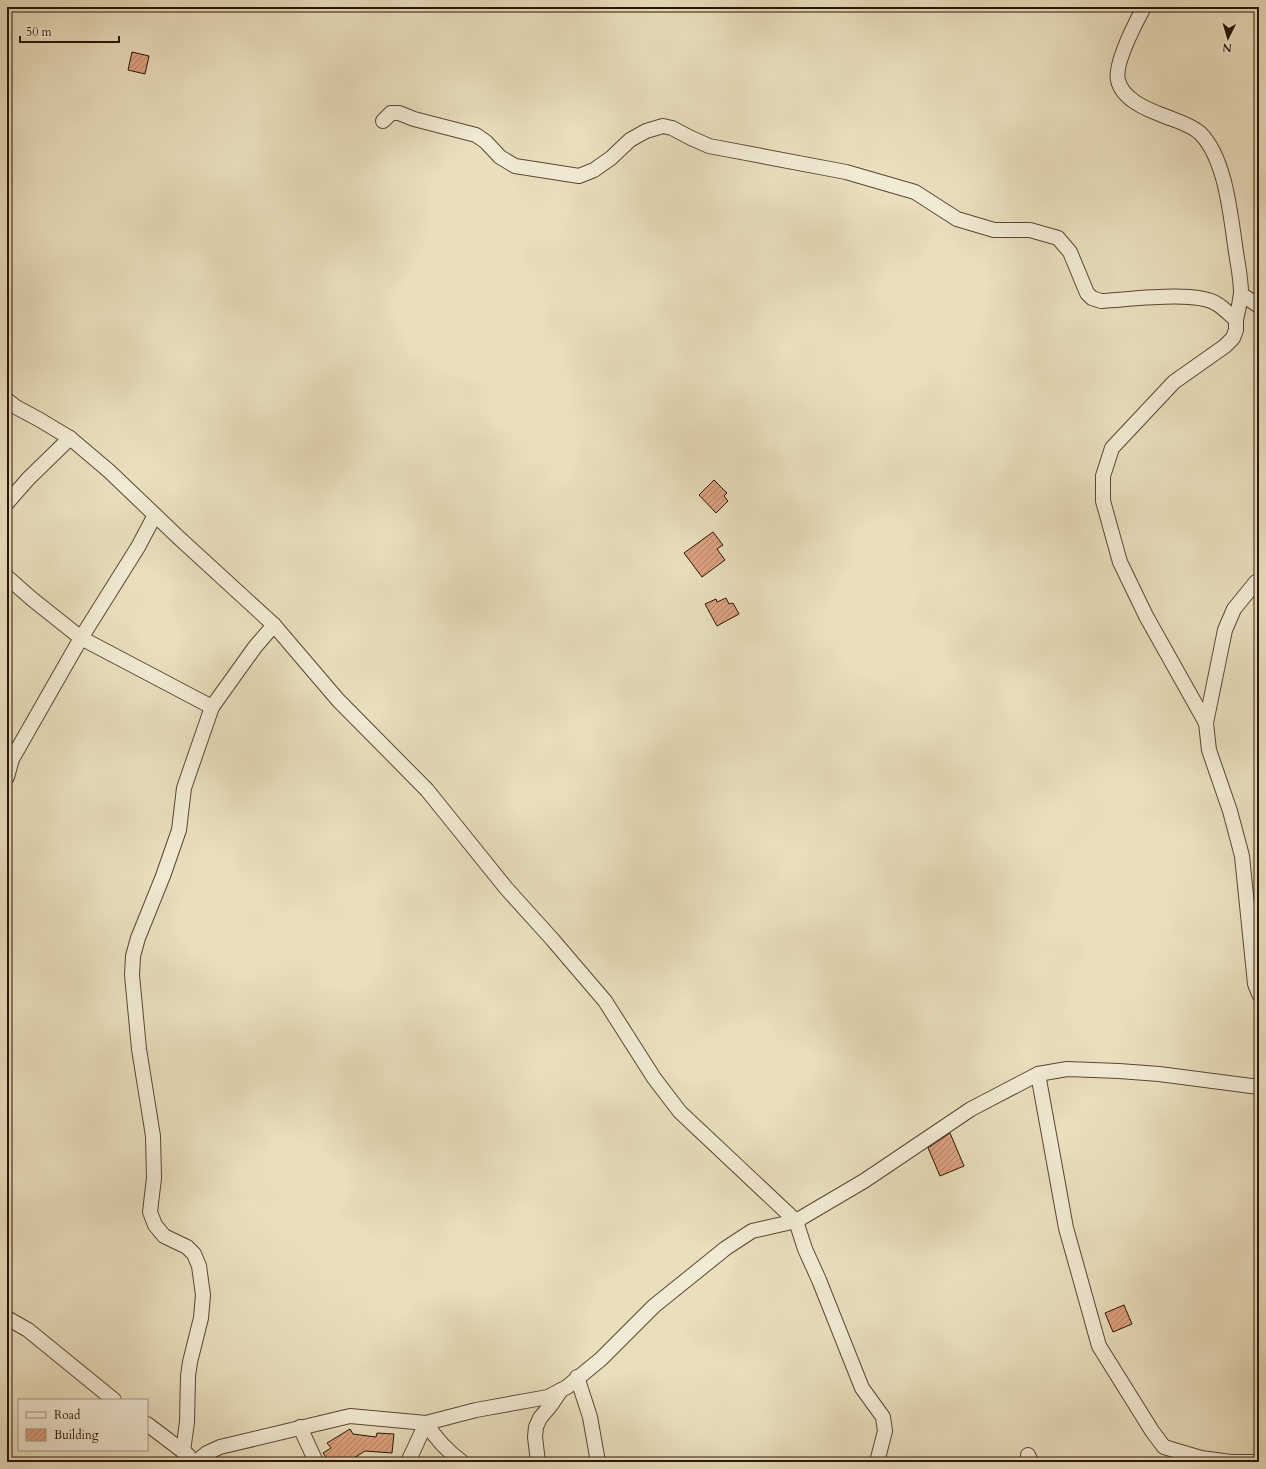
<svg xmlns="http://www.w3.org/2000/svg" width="1266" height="1469" font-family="Cardo,serif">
	<defs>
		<pattern id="building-hatch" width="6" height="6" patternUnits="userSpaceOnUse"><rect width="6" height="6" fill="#dda280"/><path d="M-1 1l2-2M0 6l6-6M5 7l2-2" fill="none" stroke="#b38367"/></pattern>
	</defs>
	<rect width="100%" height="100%" fill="#e9dfbd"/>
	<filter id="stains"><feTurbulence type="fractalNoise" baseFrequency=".005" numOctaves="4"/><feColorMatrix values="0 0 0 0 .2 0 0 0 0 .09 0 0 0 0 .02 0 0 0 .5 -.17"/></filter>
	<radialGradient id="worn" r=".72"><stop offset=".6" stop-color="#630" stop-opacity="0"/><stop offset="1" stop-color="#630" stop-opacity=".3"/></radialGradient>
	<g fill="url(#building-hatch)" stroke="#2a1305">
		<polygon points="132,52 149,56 145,74 128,70"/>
		<polygon points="714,480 727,493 724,496 728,501 716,513 699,495"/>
		<polygon points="713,532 723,545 717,549 725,560 702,577 684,553"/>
		<polygon points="726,598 729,604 733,603 739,614 717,626 705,604 716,599 717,602"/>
		<polygon points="950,1133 964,1166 940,1176 928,1148"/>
		<polygon points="1124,1305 1132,1324 1113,1332 1105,1313"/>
		<polygon points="350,1429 353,1434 376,1437 377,1433 394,1434 392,1453 365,1451 348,1462 329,1462 323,1453 331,1448 327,1443"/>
	</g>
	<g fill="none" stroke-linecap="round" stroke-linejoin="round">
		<defs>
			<g id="minor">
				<path d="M1144,7C1136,22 1114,64 1118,80C1122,99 1146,109 1162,115C1174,120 1190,124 1200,133C1225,158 1230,211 1235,245C1237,261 1241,277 1241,293C1240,302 1238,311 1236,320"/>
				<path d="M383,121L391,113H399L414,119L476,135L486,142L500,157L515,166L579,176L594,170L611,158L630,140L646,131L663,126L672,128L691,138L709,146L846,172L915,192L957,219L994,230H1030L1058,238L1070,252L1087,293L1092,298L1101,301C1128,300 1195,290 1217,304C1224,308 1230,315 1236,320V330L1233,338L1225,346L1174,382L1112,448L1103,476V501L1120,562L1146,616L1206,723"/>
				<polyline points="1241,294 1259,306"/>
				<polyline points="7,400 16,407 40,420 70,438 109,471 178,537 274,625 338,700 427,790 506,888 552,939 605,1001 654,1078 680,1112 796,1221 805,1249 819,1280 862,1388 883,1417 885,1431 877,1462"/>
				<polyline points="7,503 28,479 70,438"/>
				<polyline points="7,577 32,599 81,638 212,707"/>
				<polyline points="1259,581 1256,582 1234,609 1225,630 1206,723 1209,750 1230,811 1242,856 1255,984 1259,994"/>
				<polyline points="7,777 12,759 81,638 138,547 155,515"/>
				<polyline points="1038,1074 1066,1228 1099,1346 1152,1431 1164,1447 1201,1458 1231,1462 1257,1462"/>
				<polyline points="7,1318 28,1330 114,1400"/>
				<polyline points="577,1377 590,1417 598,1462"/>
				<path d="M426,1423C436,1439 447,1451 462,1462"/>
				<polyline points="147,1424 188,1455"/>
				<polyline points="300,1427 316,1462"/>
				<polyline points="183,1451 187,1422 188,1376 190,1362 201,1318 203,1295 199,1266 194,1254 187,1247 164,1236 155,1225 150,1212 154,1178 153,1136 139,1049 132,975 133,956 138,938 163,876 179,830 184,788 212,707 255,647 274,625"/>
				<polyline points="1028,1455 1031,1462"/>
				<polyline points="196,1462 207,1453 220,1447 350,1416 426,1423 476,1410 548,1397 567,1387 601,1359 654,1306 726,1248 752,1231 796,1221 864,1181 971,1109 1038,1074 1067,1069 1119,1071 1159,1074 1259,1087"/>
				<polyline points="408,1462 426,1423"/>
				<polyline points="538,1462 535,1437 536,1427 540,1418 551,1405 561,1390"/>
			</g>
		</defs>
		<use href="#minor" stroke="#5a4633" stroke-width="16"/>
		<use href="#minor" stroke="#f1ead4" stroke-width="14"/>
	</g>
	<rect width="1266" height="1469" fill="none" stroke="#e9dfbd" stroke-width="24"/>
	<rect x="8" y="8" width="1250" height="1453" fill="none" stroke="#2a1305" stroke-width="2"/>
	<rect x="12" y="12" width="1242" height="1445" fill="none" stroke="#2a1305"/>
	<rect x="18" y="1399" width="130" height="52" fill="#f1ead4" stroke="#a19481"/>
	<rect x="26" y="1412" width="20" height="6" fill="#f1ead4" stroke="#a19481"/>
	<text x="54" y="1419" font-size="12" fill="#2a1305">Road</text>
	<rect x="26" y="1429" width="20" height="12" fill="url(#building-hatch)" stroke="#a19481"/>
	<text x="54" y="1439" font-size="12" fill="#2a1305">Building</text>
	<g transform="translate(1228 38) rotate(185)" stroke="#f1ead4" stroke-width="3" paint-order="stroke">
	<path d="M0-3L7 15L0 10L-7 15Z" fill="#2a1305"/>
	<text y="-6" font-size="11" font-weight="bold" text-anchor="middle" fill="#2a1305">N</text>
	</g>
	<path d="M20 36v6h99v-6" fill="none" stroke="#2a1305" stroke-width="2"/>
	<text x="26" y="36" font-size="12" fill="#2a1305" stroke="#f1ead4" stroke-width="3" paint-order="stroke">50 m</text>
	<rect width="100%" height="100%" filter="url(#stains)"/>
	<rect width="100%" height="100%" fill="url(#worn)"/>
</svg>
